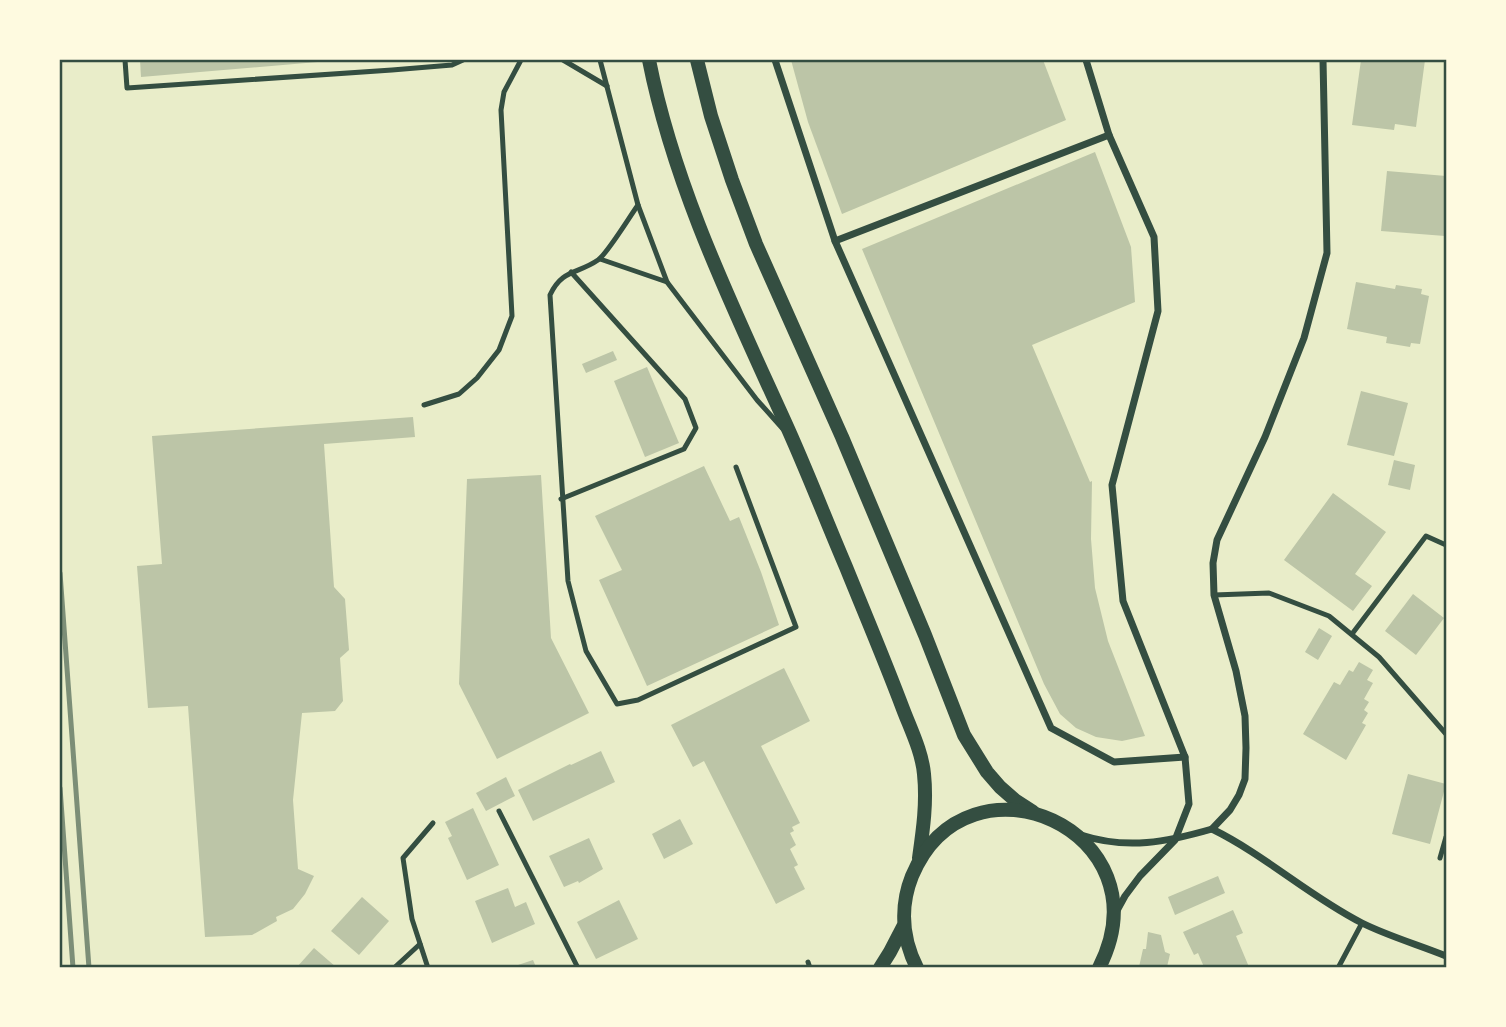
<svg xmlns="http://www.w3.org/2000/svg" width="1506" height="1027" font-family="'Fira Sans Condensed',sans-serif">
	<rect width="100%" height="100%" fill="#e9edc9"/>
	<g fill="#bcc5a7">
		<polygon points="140,60 329,60 329,61 141,77"/>
		<polygon points="791,60 1043,60 1066,120 842,214 808,122"/>
		<polygon points="1361,60 1425,60 1416,127 1395,124 1394,130 1352,125"/>
		<polygon points="1095,152 1131,247 1135,302 1032,345 1090,482 1092,481 1091,539 1095,588 1108,641 1145,736 1122,741 1096,737 1076,728 1060,714 1044,684 862,249"/>
		<polygon points="1387,171 1446,176 1445,236 1381,231"/>
		<polygon points="1356,282 1395,289 1396,285 1422,289 1421,294 1429,296 1420,344 1411,343 1410,347 1386,343 1387,337 1347,329"/>
		<polygon points="613,351 617,360 586,373 582,364"/>
		<polygon points="647,367 679,443 645,457 614,381"/>
		<polygon points="1361,391 1408,403 1394,456 1347,445"/>
		<polygon points="413,417 415,437 324,444 334,587 345,599 349,650 340,658 343,701 335,711 302,713 293,800 298,869 314,876 305,894 293,909 276,917 277,921 252,935 205,937 188,706 148,708 137,566 162,564 152,436"/>
		<polygon points="1394,460 1415,465 1410,490 1388,485"/>
		<polygon points="704,466 730,521 739,517 761,572 779,625 647,686 599,580 622,570 595,516"/>
		<polygon points="541,475 551,638 589,713 497,759 459,684 467,479"/>
		<polygon points="1333,493 1386,532 1355,574 1372,586 1353,611 1284,560"/>
		<polygon points="1413,594 1444,618 1416,655 1385,631"/>
		<polygon points="1319,628 1332,636 1318,660 1305,652"/>
		<polygon points="1359,662 1373,670 1367,680 1373,683 1364,699 1369,702 1364,710 1368,713 1362,723 1366,725 1346,760 1303,734 1334,682 1340,685 1349,670 1353,672"/>
		<polygon points="784,668 810,721 761,746 800,823 792,827 794,831 790,833 796,845 790,849 798,865 794,867 805,889 776,904 704,761 693,767 671,725"/>
		<polygon points="601,751 615,782 533,821 518,790 570,764 571,765"/>
		<polygon points="1408,774 1446,784 1430,844 1392,834"/>
		<polygon points="506,777 515,796 486,811 476,793"/>
		<polygon points="473,808 499,865 467,880 448,838 452,836 445,822"/>
		<polygon points="680,819 693,844 664,859 652,834"/>
		<polygon points="589,838 603,869 579,883 578,881 564,887 549,856"/>
		<polygon points="1218,876 1225,893 1175,915 1168,897"/>
		<polygon points="508,888 515,907 526,902 535,924 492,943 475,901"/>
		<polygon points="362,897 389,921 359,955 331,931"/>
		<polygon points="619,900 638,939 596,959 577,922"/>
		<polygon points="1233,910 1243,933 1236,936 1249,967 1204,967 1198,953 1194,955 1183,932"/>
		<polygon points="1148,932 1161,935 1165,952 1170,954 1167,967 1139,967 1143,949 1146,949"/>
		<polygon points="314,948 336,967 297,967"/>
		<polygon points="533,960 536,967 512,967"/>
	</g>
	<g fill="none" stroke-linecap="round" stroke-linejoin="round">
		<g stroke="#344e41" stroke-width="5">
			<polyline points="125,60 127,88 392,70 452,65 463,60"/>
			<polyline points="563,60 607,86"/>
			<polyline points="600,60 638,205 667,282 757,400 783,429"/>
			<path d="M638,205C630,216 607,254 598,260C578,274 562,269 550,295L568,581L586,651L617,704L638,700L796,627L736,467"/>
			<polyline points="600,259 667,282"/>
			<polyline points="424,405 459,394 477,378 499,350 512,316 501,110 504,92 521,60"/>
			<polyline points="561,499 684,449 696,428 685,399 571,272"/>
			<polyline points="1214,595 1269,593 1329,616 1379,657 1446,734"/>
			<polyline points="1352,634 1426,536 1446,545"/>
			<polyline points="499,811 578,968"/>
			<polyline points="1440,858 1446,837"/>
			<polyline points="808,962 810,968"/>
			<polyline points="394,968 420,944"/>
			<polyline points="428,968 412,919 403,858 433,823"/>
			<polyline points="1338,968 1362,923"/>
		</g>
		<g stroke="#344e41" stroke-width="7">
			<polyline points="775,60 835,241 1051,728 1114,762 1185,757"/>
			<polyline points="1086,60 1109,135 1154,237 1158,311 1112,485 1123,601 1185,757 1189,804 1175,840 1140,876 1125,896 1114,916"/>
			<polyline points="835,241 1109,135"/>
			<polyline points="1212,829 1230,810 1239,795 1245,779 1246,748 1245,716 1236,671 1214,595 1213,563 1217,540 1265,437 1304,338 1327,253 1323,60"/>
			<path d="M1081,835C1127,850 1167,842 1212,829C1265,855 1309,896 1362,923C1388,936 1419,945 1446,956"/>
		</g>
		<g stroke="#344e41" stroke-width="14">
			<path d="M649,60C674,186 731,303 784,420C806,468 825,518 846,567C865,614 885,661 903,709C911,730 922,752 924,774C927,803 923,830 919,858"/>
			<polyline points="697,60 711,116 732,180 756,244 842,437 925,635 964,735 987,772 1000,787 1016,801 1033,812"/>
			<polyline points="880,968 890,952 903,927"/>
			<path d="M917,968C902,938 900,906 912,876C968,742 1169,831 1099,968"/>
		</g>
		<g stroke="#7c8e77" stroke-width="5">
			<polyline points="60,573 89,968"/>
			<polyline points="60,788 73,968"/>
		</g>
	</g>
	<rect width="1506" height="1027" fill="none" stroke="#fefae0" stroke-width="122"/>
	<rect x="61" y="61" width="1384" height="905" fill="none" stroke="#344e41" stroke-width="2.5"/>
</svg>
